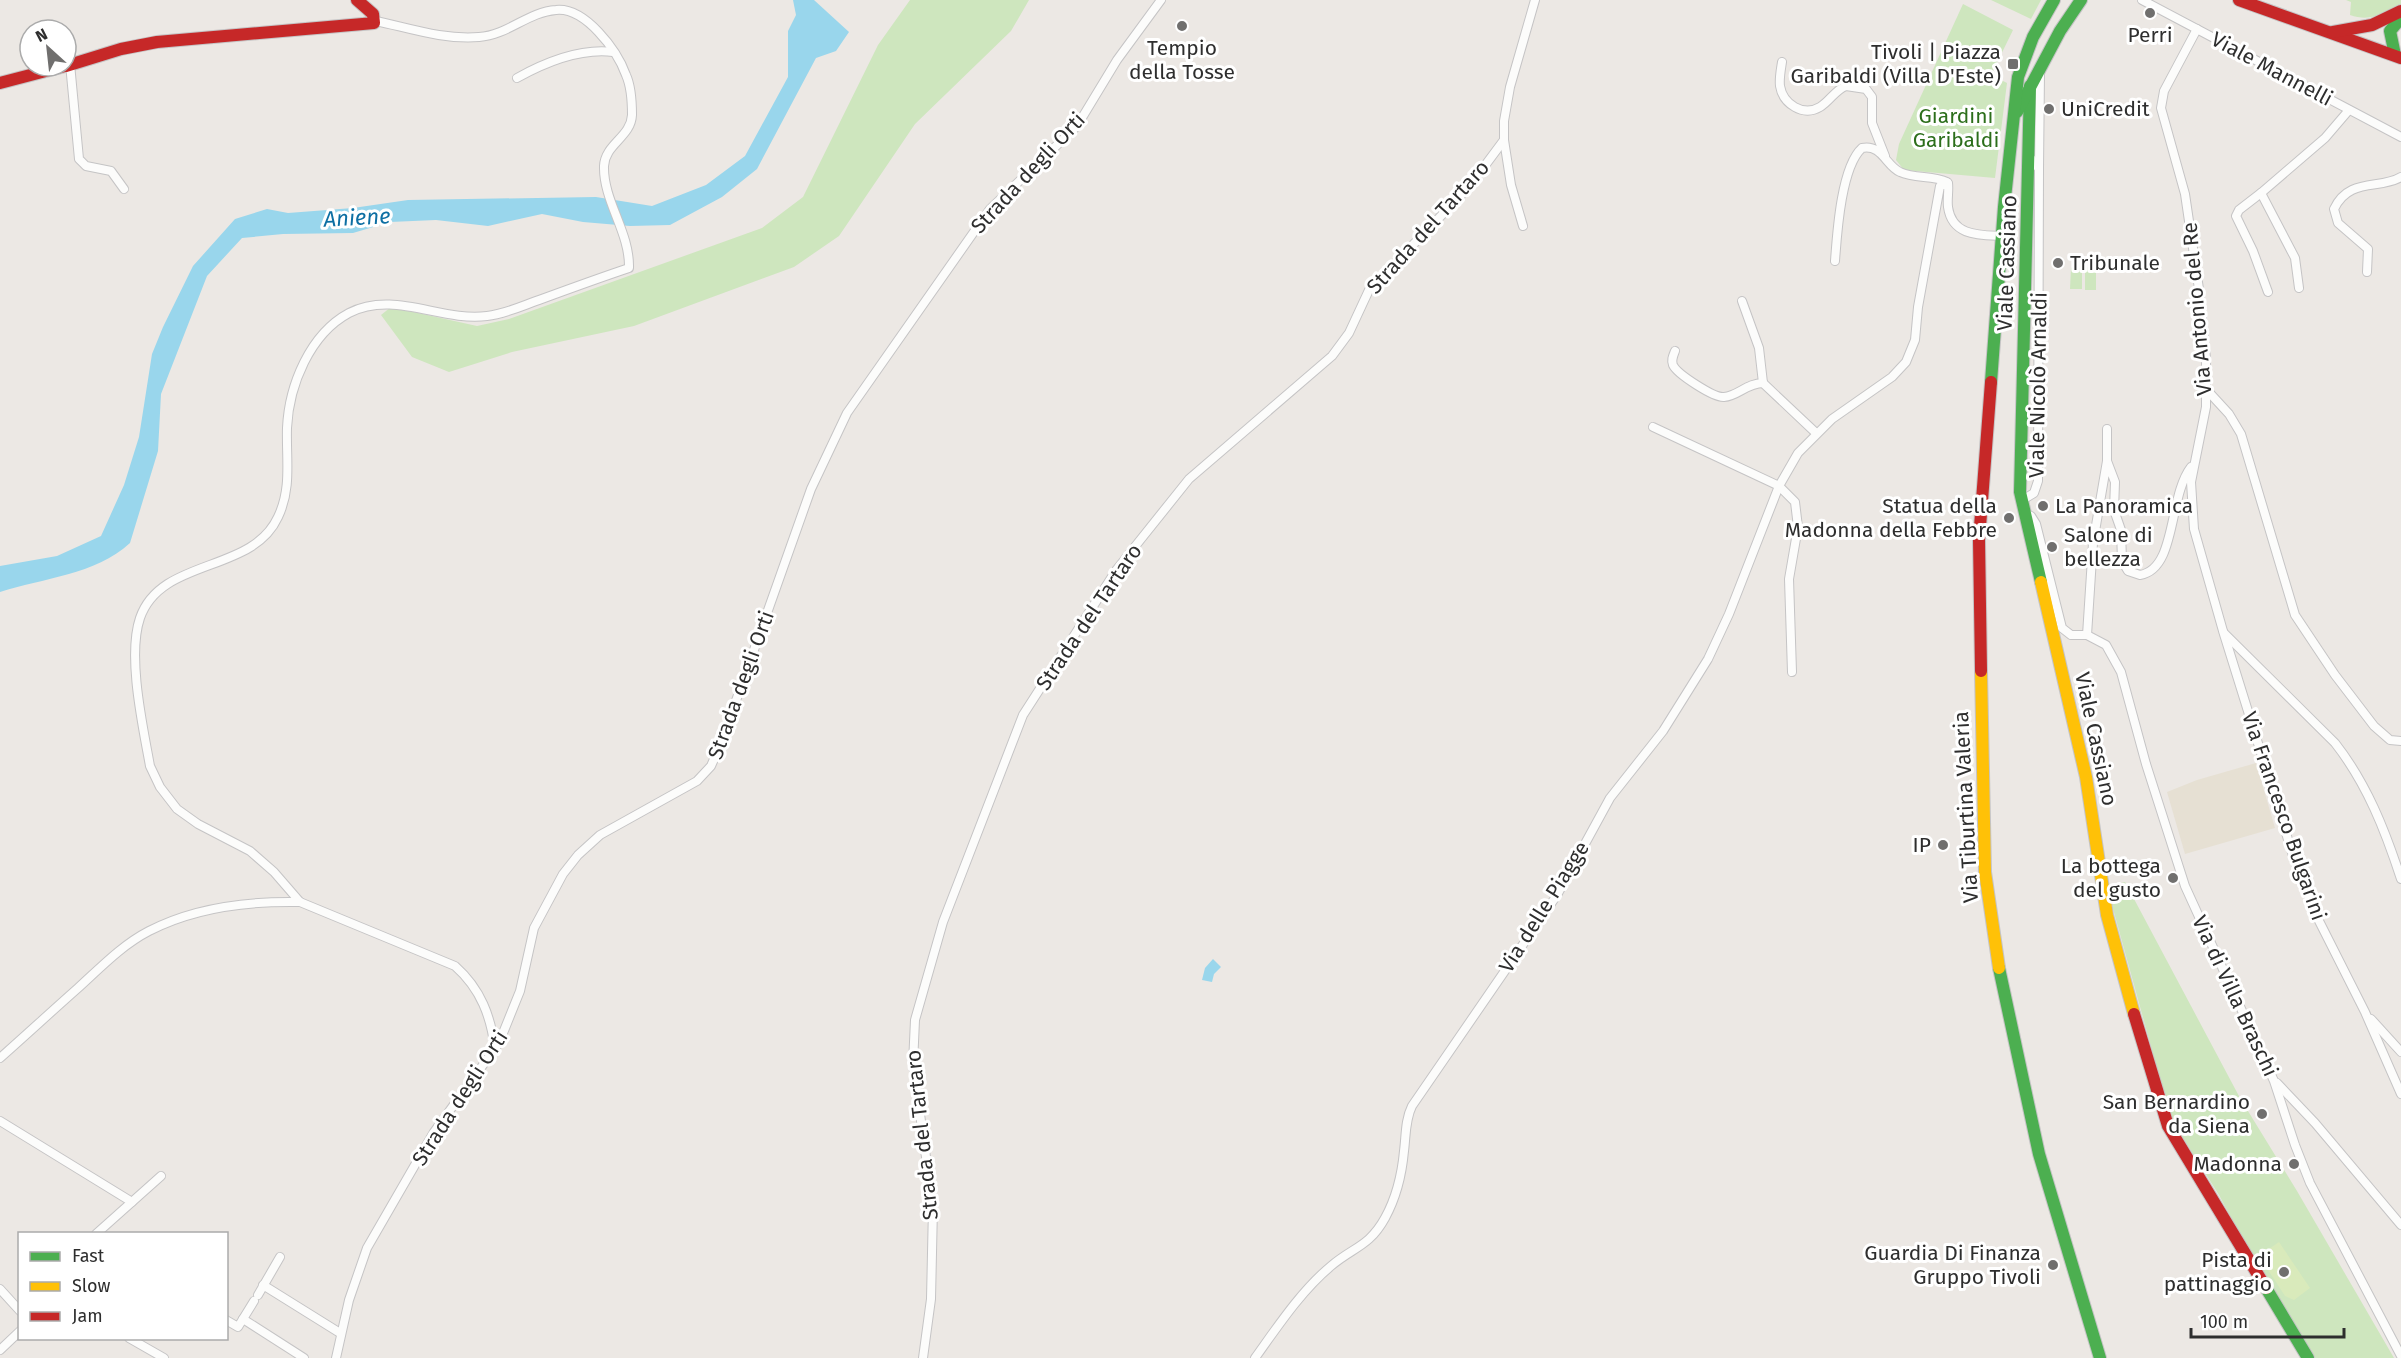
<svg xmlns="http://www.w3.org/2000/svg" width="2401" height="1358" font-family="'Fira Sans',sans-serif">
	<rect width="100%" height="100%" fill="#ece8e4"/>
	<polygon fill="#e6e0d3" points="2256,763 2275,828 2185,854 2167,792 2197,780"/>
	<g fill="#cee6be">
		<polygon points="910,0 1029,0 1011,31 915,124 839,236 794,267 634,326 512,352 449,372 412,357 381,315 391,307 477,326 509,319 762,228 803,197 878,45"/>
		<polygon points="1991,0 2041,0 2031,19"/>
		<path d="M2346,0H2401V4C2384,14 2370,22 2350,15L2351,2Z"/>
		<polygon points="1963,4 2013,30 1991,75 2007,83 1995,178 1904,170 1896,160 1899,144"/>
		<polygon points="2074,266 2082,269 2082,289 2070,289 2071,268"/>
		<polygon points="2088,267 2096,269 2096,290 2085,290 2085,269"/>
		<polygon points="2125,882 2240,1098 2297,1191 2394,1358 2315,1358 2256,1264 2219,1195 2171,1119 2107,887"/>
	</g>
	<polygon fill="#d9eabb" points="2279,1242 2310,1288 2294,1300 2285,1296 2259,1256"/>
	<g fill="#99d6ec">
		<path d="M793,0H814L849,32L836,51L816,58L757,169L722,197L670,225L630,226L583,222L542,214L488,226L436,220L390,222L353,233L283,234L242,238L207,276L161,394L158,451L130,543C95,575 43,578 0,592V566L57,556L101,536L124,485L139,437L152,354L163,327L193,266L235,219L267,209L288,213L353,208L408,200L596,197L652,206L706,185L745,156L788,77V31L796,15Z"/>
		<polygon points="1213,959 1221,967 1214,974 1212,982 1202,980 1205,968"/>
	</g>
	<g fill="none" stroke-linecap="round" stroke-linejoin="round">
		<defs>
			<g id="street">
				<polyline points="2142,0 2401,137"/>
				<path d="M376,21C409,28 444,40 479,37C508,35 528,12 556,10C585,7 617,50 626,75C631,86 632,103 632,115C631,137 605,144 604,166C603,201 630,232 629,268C599,278 569,289 539,300C522,306 505,314 487,316C441,322 394,290 349,313C310,334 289,385 287,428C286,459 292,488 278,517C252,574 161,557 140,618C127,656 143,727 150,766L160,787L177,809L198,824L250,851L274,872L300,902L455,966C481,989 491,1017 495,1049"/>
				<polyline points="2197,29 2164,91 2161,108 2185,194 2199,289 2206,358 2206,407 2191,482 2194,529 2223,631 2295,862 2315,913 2365,1012 2401,1094"/>
				<path d="M1782,62C1781,69 1779,78 1780,86C1783,104 1803,117 1820,107C1830,101 1835,90 1846,86L1866,89L1872,97V123L1885,156"/>
				<polyline points="70,64 79,159 86,166 111,171 124,189"/>
				<path d="M517,78C544,63 580,48 613,52"/>
				<polyline points="1504,140 1511,185 1523,226"/>
				<polyline points="2039,168 2040,73"/>
				<polyline points="2261,193 2239,210 2236,216 2253,251 2268,292"/>
				<path d="M1835,261C1837,234 1841,167 1862,148C1882,144 1886,166 1900,172C1915,179 1933,175 1947,182"/>
				<path d="M2367,272L2368,249L2338,223L2334,209C2349,177 2380,190 2401,177"/>
				<polyline points="2299,288 2295,258 2261,193 2325,138 2349,110"/>
				<polyline points="1742,301 1759,348 1763,383"/>
				<path d="M1675,351C1673,356 1671,360 1673,365C1677,374 1714,398 1724,397C1738,396 1747,383 1763,383"/>
				<polyline points="1763,383 1816,433"/>
				<polyline points="2206,389 2229,414 2241,434 2295,615 2335,675 2374,726 2390,740 2401,741"/>
				<polyline points="1653,427 1779,486 1795,502 1798,527 1789,579 1792,672"/>
				<polyline points="2107,429 2107,461"/>
				<polyline points="2021,501 2034,493 2038,481 2039,169 2030,157"/>
				<path d="M2024,513L2031,516L2036,524L2062,628L2071,635H2087L2093,543L2107,461L2115,482L2114,510L2121,530L2122,561L2128,571L2140,575C2177,569 2168,497 2191,467"/>
				<path d="M2225,634L2335,743C2367,784 2385,830 2401,879"/>
				<polyline points="2087,635 2106,645 2121,672 2146,764 2185,886 2274,1081 2295,1145 2310,1183 2401,1356"/>
				<polyline points="2371,1019 2401,1052"/>
				<path d="M0,1058C26,1035 52,1011 78,988C101,967 122,945 149,931C195,907 249,901 300,902"/>
				<polyline points="2277,1083 2315,1123 2401,1225"/>
				<polyline points="0,1121 132,1202"/>
				<polyline points="96,1234 161,1176"/>
				<polyline points="263,1285 340,1333"/>
				<polyline points="0,1289 20,1311"/>
				<polyline points="258,1295 280,1257"/>
				<polyline points="243,1319 304,1358"/>
				<polyline points="226,1320 238,1327 254,1301"/>
				<polyline points="129,1338 164,1358"/>
				<polyline points="0,1350 20,1331"/>
				<polyline points="336,1358 349,1300 367,1248 434,1132 499,1043 520,991 534,928 563,874 578,855 600,835 697,781 711,766 721,743 811,489 847,413 990,209 1077,126 1117,60 1161,0"/>
				<polyline points="923,1358 931,1299 933,1207 913,1064 915,1020 943,922 1023,715 1117,569 1189,479 1332,356 1349,333 1369,290 1469,187 1504,140 1504,121 1510,87 1535,0"/>
				<path d="M1255,1358C1278,1326 1301,1291 1331,1266C1353,1247 1369,1247 1385,1218C1396,1198 1402,1173 1404,1151C1406,1136 1405,1120 1412,1106L1557,895L1610,798L1663,731L1708,659L1729,614L1779,486L1798,453L1832,419L1892,377L1906,362L1915,340L1918,307L1940,186L1948,183C1949,191 1947,199 1948,207C1952,236 1979,235 2001,236"/>
			</g>
			<g id="fast">
				<polyline points="2395,55 2390,31 2401,18"/>
				<polyline points="2030,86 2020,492 2041,582"/>
				<polyline points="2017,112 2060,31 2081,0"/>
				<polyline points="1991,382 2004,207 2018,77 2033,37 2054,0"/>
				<polyline points="1999,968 2039,1154 2100,1358"/>
				<polyline points="2266,1288 2308,1358"/>
			</g>
			<g id="slow">
				<polyline points="2041,582 2086,777 2107,915 2134,1014"/>
				<polyline points="1981,671 1985,872 1999,968"/>
			</g>
			<g id="jam">
				<polyline points="2239,0 2401,58"/>
				<polyline points="2333,32 2372,25 2401,11"/>
				<polyline points="66,66 121,49 157,42 374,23 373,14 357,0"/>
				<polyline points="0,83 65,66"/>
				<polyline points="1981,671 1979,540 1991,382"/>
				<polyline points="2134,1014 2168,1126 2266,1288"/>
			</g>
		</defs>
		<use href="#street" stroke="#c5c4c5" stroke-width="10"/>
		<use href="#fast" stroke="#c5c4c5" stroke-width="14"/>
		<use href="#slow" stroke="#c5c4c5" stroke-width="14"/>
		<use href="#jam" stroke="#c5c4c5" stroke-width="14"/>
		<use href="#street" stroke="#fcfcfb" stroke-width="8"/>
		<use href="#fast" stroke="#4caf50" stroke-width="12"/>
		<use href="#slow" stroke="#ffc107" stroke-width="12"/>
		<use href="#jam" stroke="#c62828" stroke-width="12"/>
	</g>
	<g fill="#706f6e" stroke="#fff" stroke-width="2">
		<circle cx="2150" cy="13" r="6"/>
		<circle cx="1182" cy="26" r="6"/>
		<rect x="2007" y="58" width="12" height="12" rx="3"/>
		<circle cx="2049" cy="109" r="6"/>
		<circle cx="2058" cy="263" r="6"/>
		<circle cx="2043" cy="506" r="6"/>
		<circle cx="2009" cy="518" r="6"/>
		<circle cx="2052" cy="547" r="6"/>
		<circle cx="1943" cy="845" r="6"/>
		<circle cx="2173" cy="878" r="6"/>
		<circle cx="2262" cy="1114" r="6"/>
		<circle cx="2294" cy="1164" r="6"/>
		<circle cx="2053" cy="1265" r="6"/>
		<circle cx="2284" cy="1272" r="6"/>
	</g>
	<g text-anchor="middle" stroke-width="6" stroke-linejoin="round" paint-order="stroke">
		<g font-size="21" fill="#2e2e2e" stroke="#fff" text-anchor="end">
			<text x="2150" y="42" text-anchor="middle">Perri</text>
			<text x="1182" y="55" text-anchor="middle">Tempio<tspan x="1182" dy="24">della Tosse</tspan></text>
			<text x="2001" y="59">Tivoli | Piazza<tspan x="2001" dy="24">Garibaldi (Villa D'Este)</tspan></text>
			<text x="2061" y="116" text-anchor="start">UniCredit</text>
			<text x="2070" y="270" text-anchor="start">Tribunale</text>
			<text x="1997" y="513">Statua della<tspan x="1997" dy="24">Madonna della Febbre</tspan></text>
			<text x="2055" y="513" text-anchor="start">La Panoramica</text>
			<text x="2064" y="542" text-anchor="start">Salone di<tspan x="2064" dy="24">bellezza</tspan></text>
			<text x="1931" y="852">IP</text>
			<text x="2161" y="873">La bottega<tspan x="2161" dy="24">del gusto</tspan></text>
			<text x="2250" y="1109">San Bernardino<tspan x="2250" dy="24">da Siena</tspan></text>
			<text x="2282" y="1171">Madonna</text>
			<text x="2041" y="1260">Guardia Di Finanza<tspan x="2041" dy="24">Gruppo Tivoli</tspan></text>
			<text x="2272" y="1267">Pista di<tspan x="2272" dy="24">pattinaggio</tspan></text>
		</g>
		<g font-size="21" fill="#2e2e2e" stroke="#fff">
			<text transform="translate(2272 69) rotate(28)" y="7">Viale Mannelli</text>
			<text transform="translate(1028 173) rotate(-47)" y="7">Strada degli Orti</text>
			<text transform="translate(1428 227) rotate(-48)" y="7">Strada del Tartaro</text>
			<text transform="translate(2007 263) rotate(-88)" y="7">Viale Cassiano</text>
			<text transform="translate(2197 309) rotate(-95)" y="7">Via Antonio del Re</text>
			<text transform="translate(2038 385) rotate(-89)" y="7">Viale Nicolò Arnaldi</text>
			<text transform="translate(1089 617) rotate(-56)" y="7">Strada del Tartaro</text>
			<text transform="translate(741 685) rotate(-70)" y="7">Strada degli Orti</text>
			<text transform="translate(2096 739) rotate(78)" y="7">Viale Cassiano</text>
			<text transform="translate(1966 807) rotate(-93)" y="7">Via Tiburtina Valeria</text>
			<text transform="translate(2284 816) rotate(71)" y="7">Via Francesco Bulgarini</text>
			<text transform="translate(1544 907) rotate(-58)" y="7">Via delle Piagge</text>
			<text transform="translate(2235 996) rotate(65)" y="7">Via di Villa Braschi</text>
			<text transform="translate(460 1098) rotate(-57)" y="7">Strada degli Orti</text>
			<text transform="translate(922 1135) rotate(-96)" y="7">Strada del Tartaro</text>
		</g>
		<g font-size="21" fill="#2c6e1b" stroke="#fff">
			<text x="1956" y="123">Giardini<tspan x="1956" dy="24">Garibaldi</tspan></text>
		</g>
		<g font-size="22" font-style="italic" fill="#0d6fa3" stroke="#fff">
			<text transform="translate(357 217) rotate(-3)" y="8">Aniene</text>
		</g>
	</g>
	<rect x="18" y="1232" width="210" height="108" fill="#ffffff" stroke="#ababab" stroke-width="1.5"/>
	<rect x="30" y="1252" width="30" height="9" fill="#4caf50" stroke="#ababab" stroke-width="1.5"/>
	<text x="72" y="1262" font-size="18" fill="#2e2e2e">Fast</text>
	<rect x="30" y="1282" width="30" height="9" fill="#ffc107" stroke="#ababab" stroke-width="1.5"/>
	<text x="72" y="1292" font-size="18" fill="#2e2e2e">Slow</text>
	<rect x="30" y="1312" width="30" height="9" fill="#c62828" stroke="#ababab" stroke-width="1.5"/>
	<text x="72" y="1322" font-size="18" fill="#2e2e2e">Jam</text>
	<g transform="translate(48 48) rotate(333)"><circle r="28" fill="#ffffff" stroke="#ababab" stroke-width="1.5"/>
	<path d="M0-4.5L10 22L0 15L-10 22Z" fill="#706f6e"/>
	<text y="-9" font-size="16" font-weight="bold" text-anchor="middle" fill="#2e2e2e">N</text>
	</g>
	<path d="M2191 1328v9h153v-9" fill="none" stroke="#2e2e2e" stroke-width="3"/>
	<text x="2200" y="1328" font-size="18" fill="#2e2e2e" stroke="#ffffff" stroke-width="4.5" paint-order="stroke">100 m</text>
</svg>
